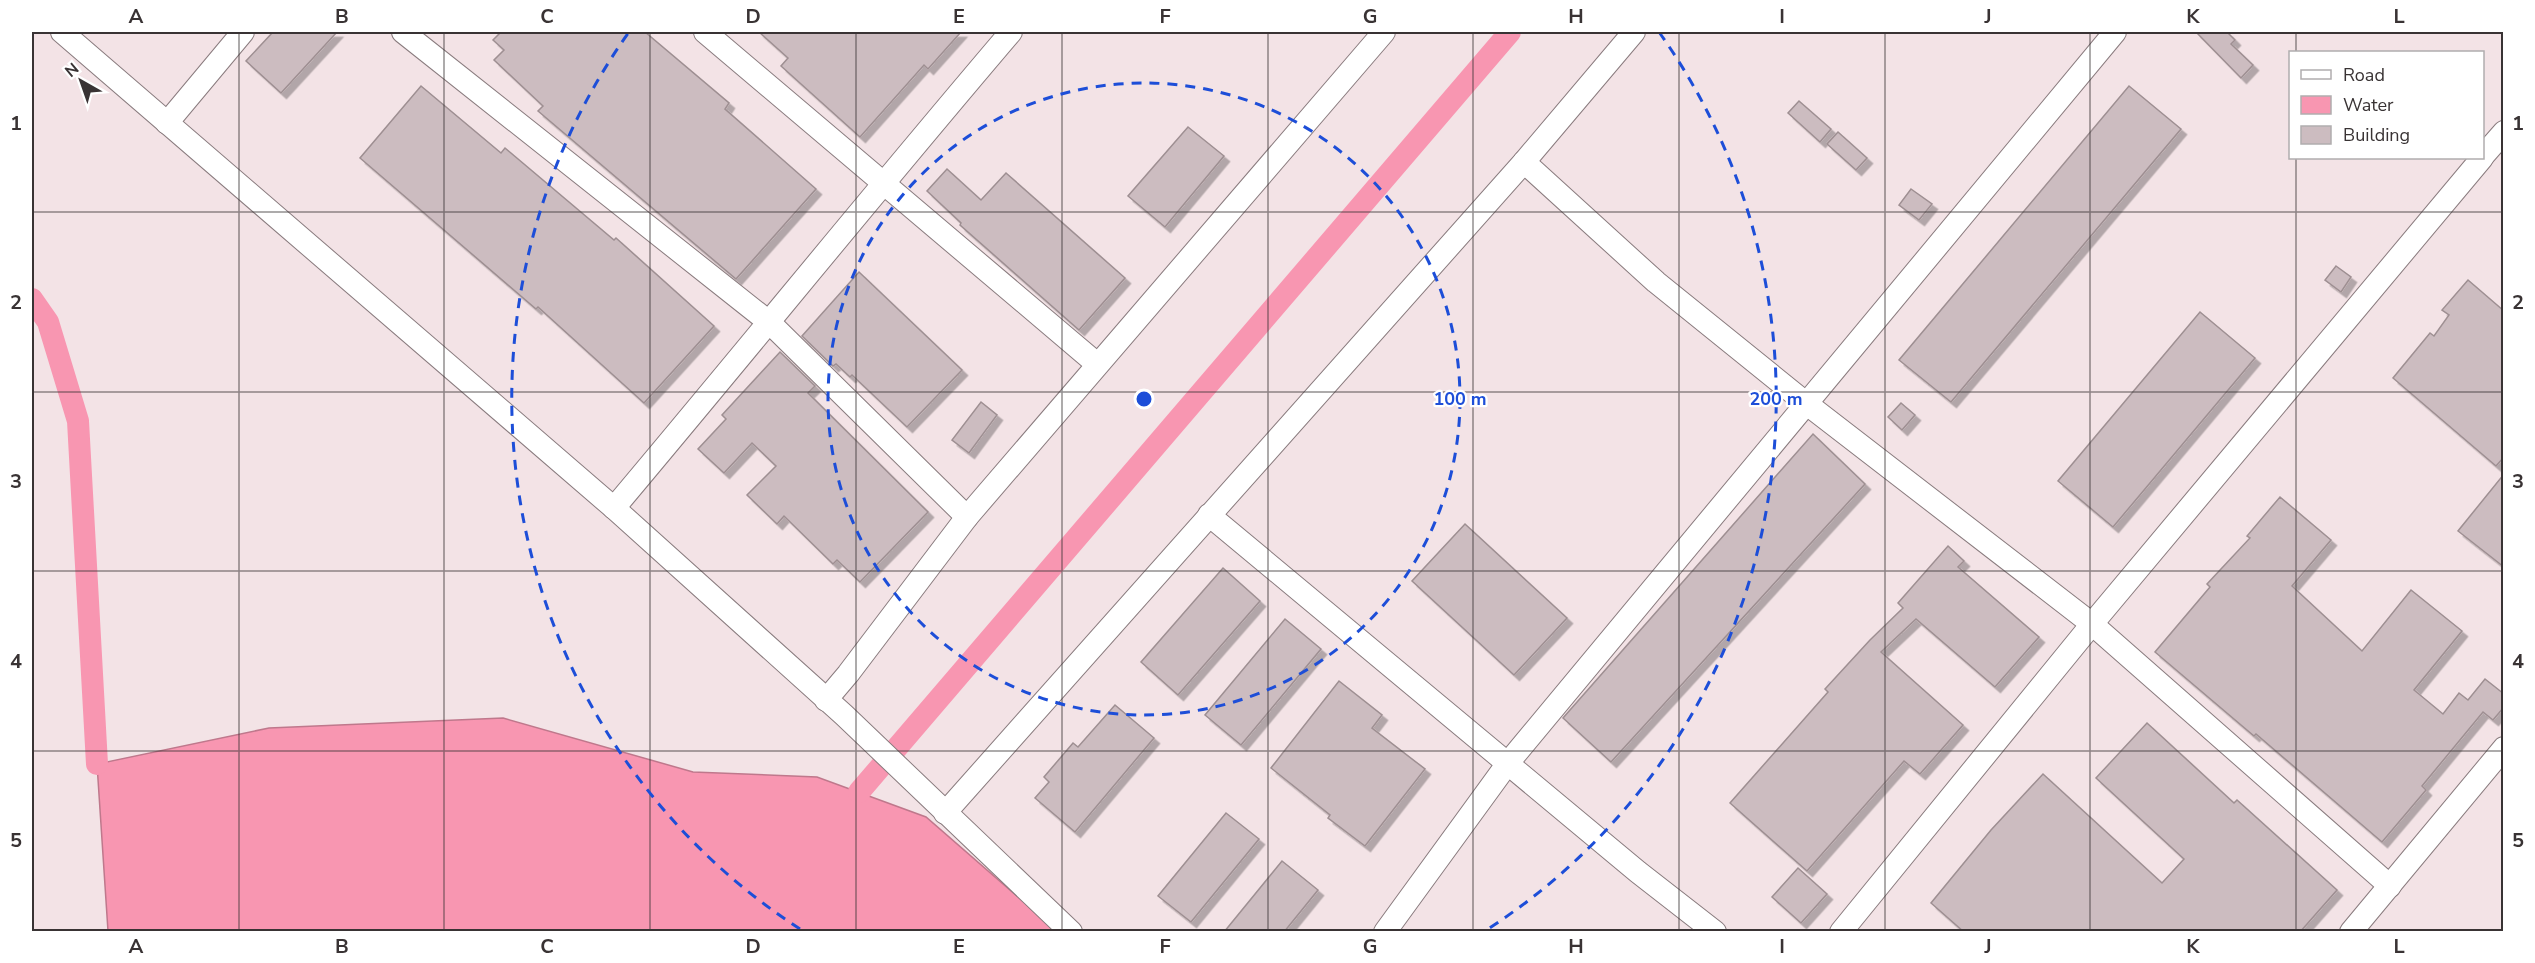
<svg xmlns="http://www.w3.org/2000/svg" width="2535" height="963" font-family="'Nunito Sans',sans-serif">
	<defs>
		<filter id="shadow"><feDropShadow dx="5.5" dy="5.5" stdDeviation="0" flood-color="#0004"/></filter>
	</defs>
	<rect width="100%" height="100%" fill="#f3e3e6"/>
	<polygon fill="#f896b1" stroke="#bf788c" stroke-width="1.5" points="503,718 693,772 817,777 926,817 1057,931 108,931 97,764 269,728"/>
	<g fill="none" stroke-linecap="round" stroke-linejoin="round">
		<g stroke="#f896b1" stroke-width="22">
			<polyline points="32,299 48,322 78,421 97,764"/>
			<polyline points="859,792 1510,32"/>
		</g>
	</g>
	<g fill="#ccbcc0" stroke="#9e8f92" stroke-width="1.5" filter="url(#shadow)">
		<polygon points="273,32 337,32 281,93 246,61"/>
		<polygon points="501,32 645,32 729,103 725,109 816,189 736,279 538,111 543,106 494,60 504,50 493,40"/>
		<polygon points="759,32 961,32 928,69 924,65 860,137 781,66 788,58"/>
		<polygon points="2196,32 2227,32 2235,40 2231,44 2253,65 2241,78"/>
		<polygon points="421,86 501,153 505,148 614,240 616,238 714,326 644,403 538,307 536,309 360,158"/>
		<polygon points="2129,86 2181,129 1951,402 1899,360"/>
		<polygon points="1799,101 1831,129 1820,142 1788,113"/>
		<polygon points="1188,127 1224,156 1165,227 1128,196"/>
		<polygon points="1838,132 1867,158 1856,170 1827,144"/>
		<polygon points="947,169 981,200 1006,173 1125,278 1079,330 960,225 961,223 927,191"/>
		<polygon points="1911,189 1932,204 1919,220 1899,205"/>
		<polygon points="2336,266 2351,277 2341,292 2325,280"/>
		<polygon points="859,272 962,370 907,427 852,375 850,377 836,364 833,366 802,336"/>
		<polygon points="2468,280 2504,311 2504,457 2496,466 2393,378 2430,333 2434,336 2449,315 2442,310"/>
		<polygon points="2200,312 2255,358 2113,527 2058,481"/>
		<polygon points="780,352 815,386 808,393 928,512 860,582 837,560 833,564 784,516 777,524 747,495 776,466 752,443 724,473 698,449 726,419 722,415"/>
		<polygon points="981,402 997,415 969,453 952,440"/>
		<polygon points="1901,403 1915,415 1902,430 1888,417"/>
		<polygon points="1813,434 1865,484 1611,762 1563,718"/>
		<polygon points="2504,474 2504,567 2458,531"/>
		<polygon points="2280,497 2331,540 2292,586 2362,651 2411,590 2462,631 2414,690 2443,714 2459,693 2468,700 2485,679 2504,694 2504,707 2493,720 2483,712 2422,786 2426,790 2382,842 2256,734 2254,736 2155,652 2210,587 2207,584 2250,538 2247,536"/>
		<polygon points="1465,524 1567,618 1514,675 1412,581"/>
		<polygon points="1948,546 1964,561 1958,567 2039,637 1995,687 1916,619 1881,652 1963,725 1920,774 1904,761 1807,871 1730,803 1828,692 1825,689 1870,640 1903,608 1898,603"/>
		<polygon points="1223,568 1260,601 1178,695 1141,662"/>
		<polygon points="1285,619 1321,649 1241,745 1205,715"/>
		<polygon points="1339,681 1382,715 1372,728 1425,769 1365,846 1328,818 1330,815 1271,768"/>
		<polygon points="1115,705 1154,738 1075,832 1035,798 1049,782 1044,777 1073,743 1078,747"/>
		<polygon points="2147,723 2234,803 2237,800 2337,890 2300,932 1964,932 1931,903 1991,830 2043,774 2162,883 2184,859 2096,778"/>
		<polygon points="1226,813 1259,839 1191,922 1158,896"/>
		<polygon points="1282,861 1318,890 1284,932 1224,932"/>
		<polygon points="1798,868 1827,894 1801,923 1772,897"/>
	</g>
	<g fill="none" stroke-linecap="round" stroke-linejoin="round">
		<defs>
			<g id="minor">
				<polyline points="62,32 614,508 844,715 1071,932"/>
				<polyline points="403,32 770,323 967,517"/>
				<polyline points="705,32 1097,364"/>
				<polyline points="167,123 243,32"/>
				<polyline points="2482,157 2504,132"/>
				<polyline points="1524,162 1656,282 1807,404 2092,624 2390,886"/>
				<path d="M614,508C747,350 877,189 1011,32"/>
				<polyline points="1209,515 1638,872 1715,932"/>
				<polyline points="826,700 848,674 967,517 1384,32"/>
				<polyline points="945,813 1524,162 1634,32"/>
				<polyline points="1385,932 1508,763 2115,32"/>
				<polyline points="1841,932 2092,624 2482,158"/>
				<polyline points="2351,932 2504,748"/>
			</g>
		</defs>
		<use href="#minor" stroke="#897b7e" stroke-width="24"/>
		<use href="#minor" stroke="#fff" stroke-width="22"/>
	</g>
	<path fill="none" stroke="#393334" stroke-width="1.5" stroke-opacity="0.55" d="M239,32V932M444,32V932M650,32V932M856,32V932M1062,32V932M1268,32V932M1473,32V932M1679,32V932M1885,32V932M2090,32V932M2296,32V52M2296,158V932M32,212H2504M32,392H2504M32,571H2504M32,751H2504"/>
	<g fill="none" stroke="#1d4ed8" stroke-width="3" stroke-dasharray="10 8">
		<circle cx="1144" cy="399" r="316"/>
		<path d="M800 929A632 632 0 0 1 629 32M1659 32A632 632 0 0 1 1488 929"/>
	</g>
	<circle cx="1144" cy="399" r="9" fill="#1d4ed8" stroke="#fff" stroke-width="3"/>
	<g font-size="18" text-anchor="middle" font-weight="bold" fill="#1d4ed8" stroke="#fff" stroke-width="4.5" stroke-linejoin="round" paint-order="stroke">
		<text x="1460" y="405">100 m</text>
		<text x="1776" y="405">200 m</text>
	</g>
	<rect width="2535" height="963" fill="none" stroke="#ffffff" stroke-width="66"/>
	<rect x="2289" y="51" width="195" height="108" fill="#ffffff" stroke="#b0adae" stroke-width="1.5"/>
	<rect x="2301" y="70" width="30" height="9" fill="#ffffff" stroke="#b0adae" stroke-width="1.5"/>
	<text x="2343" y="81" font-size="18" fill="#393334">Road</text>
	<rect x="2301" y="96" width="30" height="18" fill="#f896b1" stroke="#b0adae" stroke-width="1.5"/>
	<text x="2343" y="111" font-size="18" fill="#393334">Water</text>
	<rect x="2301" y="126" width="30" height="18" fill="#ccbcc0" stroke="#b0adae" stroke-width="1.5"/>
	<text x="2343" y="141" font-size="18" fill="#393334">Building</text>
	<g transform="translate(81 81) rotate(320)" stroke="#ffffff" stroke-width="4.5" paint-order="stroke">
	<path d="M0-4.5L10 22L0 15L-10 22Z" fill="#393334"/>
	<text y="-9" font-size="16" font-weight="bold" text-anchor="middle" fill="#393334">N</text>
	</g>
	<rect x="33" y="33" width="2469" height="897" fill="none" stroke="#393334" stroke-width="2"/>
	<g font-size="20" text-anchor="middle" font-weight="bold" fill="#393334">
		<text x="136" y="23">A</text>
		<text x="342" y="23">B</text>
		<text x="547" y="23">C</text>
		<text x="753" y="23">D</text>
		<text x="959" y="23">E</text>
		<text x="1165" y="23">F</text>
		<text x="1370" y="23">G</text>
		<text x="1576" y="23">H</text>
		<text x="1782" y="23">I</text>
		<text x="1988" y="23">J</text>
		<text x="2193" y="23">K</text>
		<text x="2399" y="23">L</text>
		<text x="16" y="130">1</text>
		<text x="2518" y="130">1</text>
		<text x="16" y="309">2</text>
		<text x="2518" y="309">2</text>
		<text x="16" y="488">3</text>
		<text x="2518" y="488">3</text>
		<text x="16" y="668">4</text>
		<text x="2518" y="668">4</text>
		<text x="16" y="847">5</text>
		<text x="2518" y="847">5</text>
		<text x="136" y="953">A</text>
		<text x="342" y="953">B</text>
		<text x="547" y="953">C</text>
		<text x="753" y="953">D</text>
		<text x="959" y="953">E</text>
		<text x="1165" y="953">F</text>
		<text x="1370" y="953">G</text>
		<text x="1576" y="953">H</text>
		<text x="1782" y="953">I</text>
		<text x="1988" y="953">J</text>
		<text x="2193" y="953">K</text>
		<text x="2399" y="953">L</text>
	</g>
</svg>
